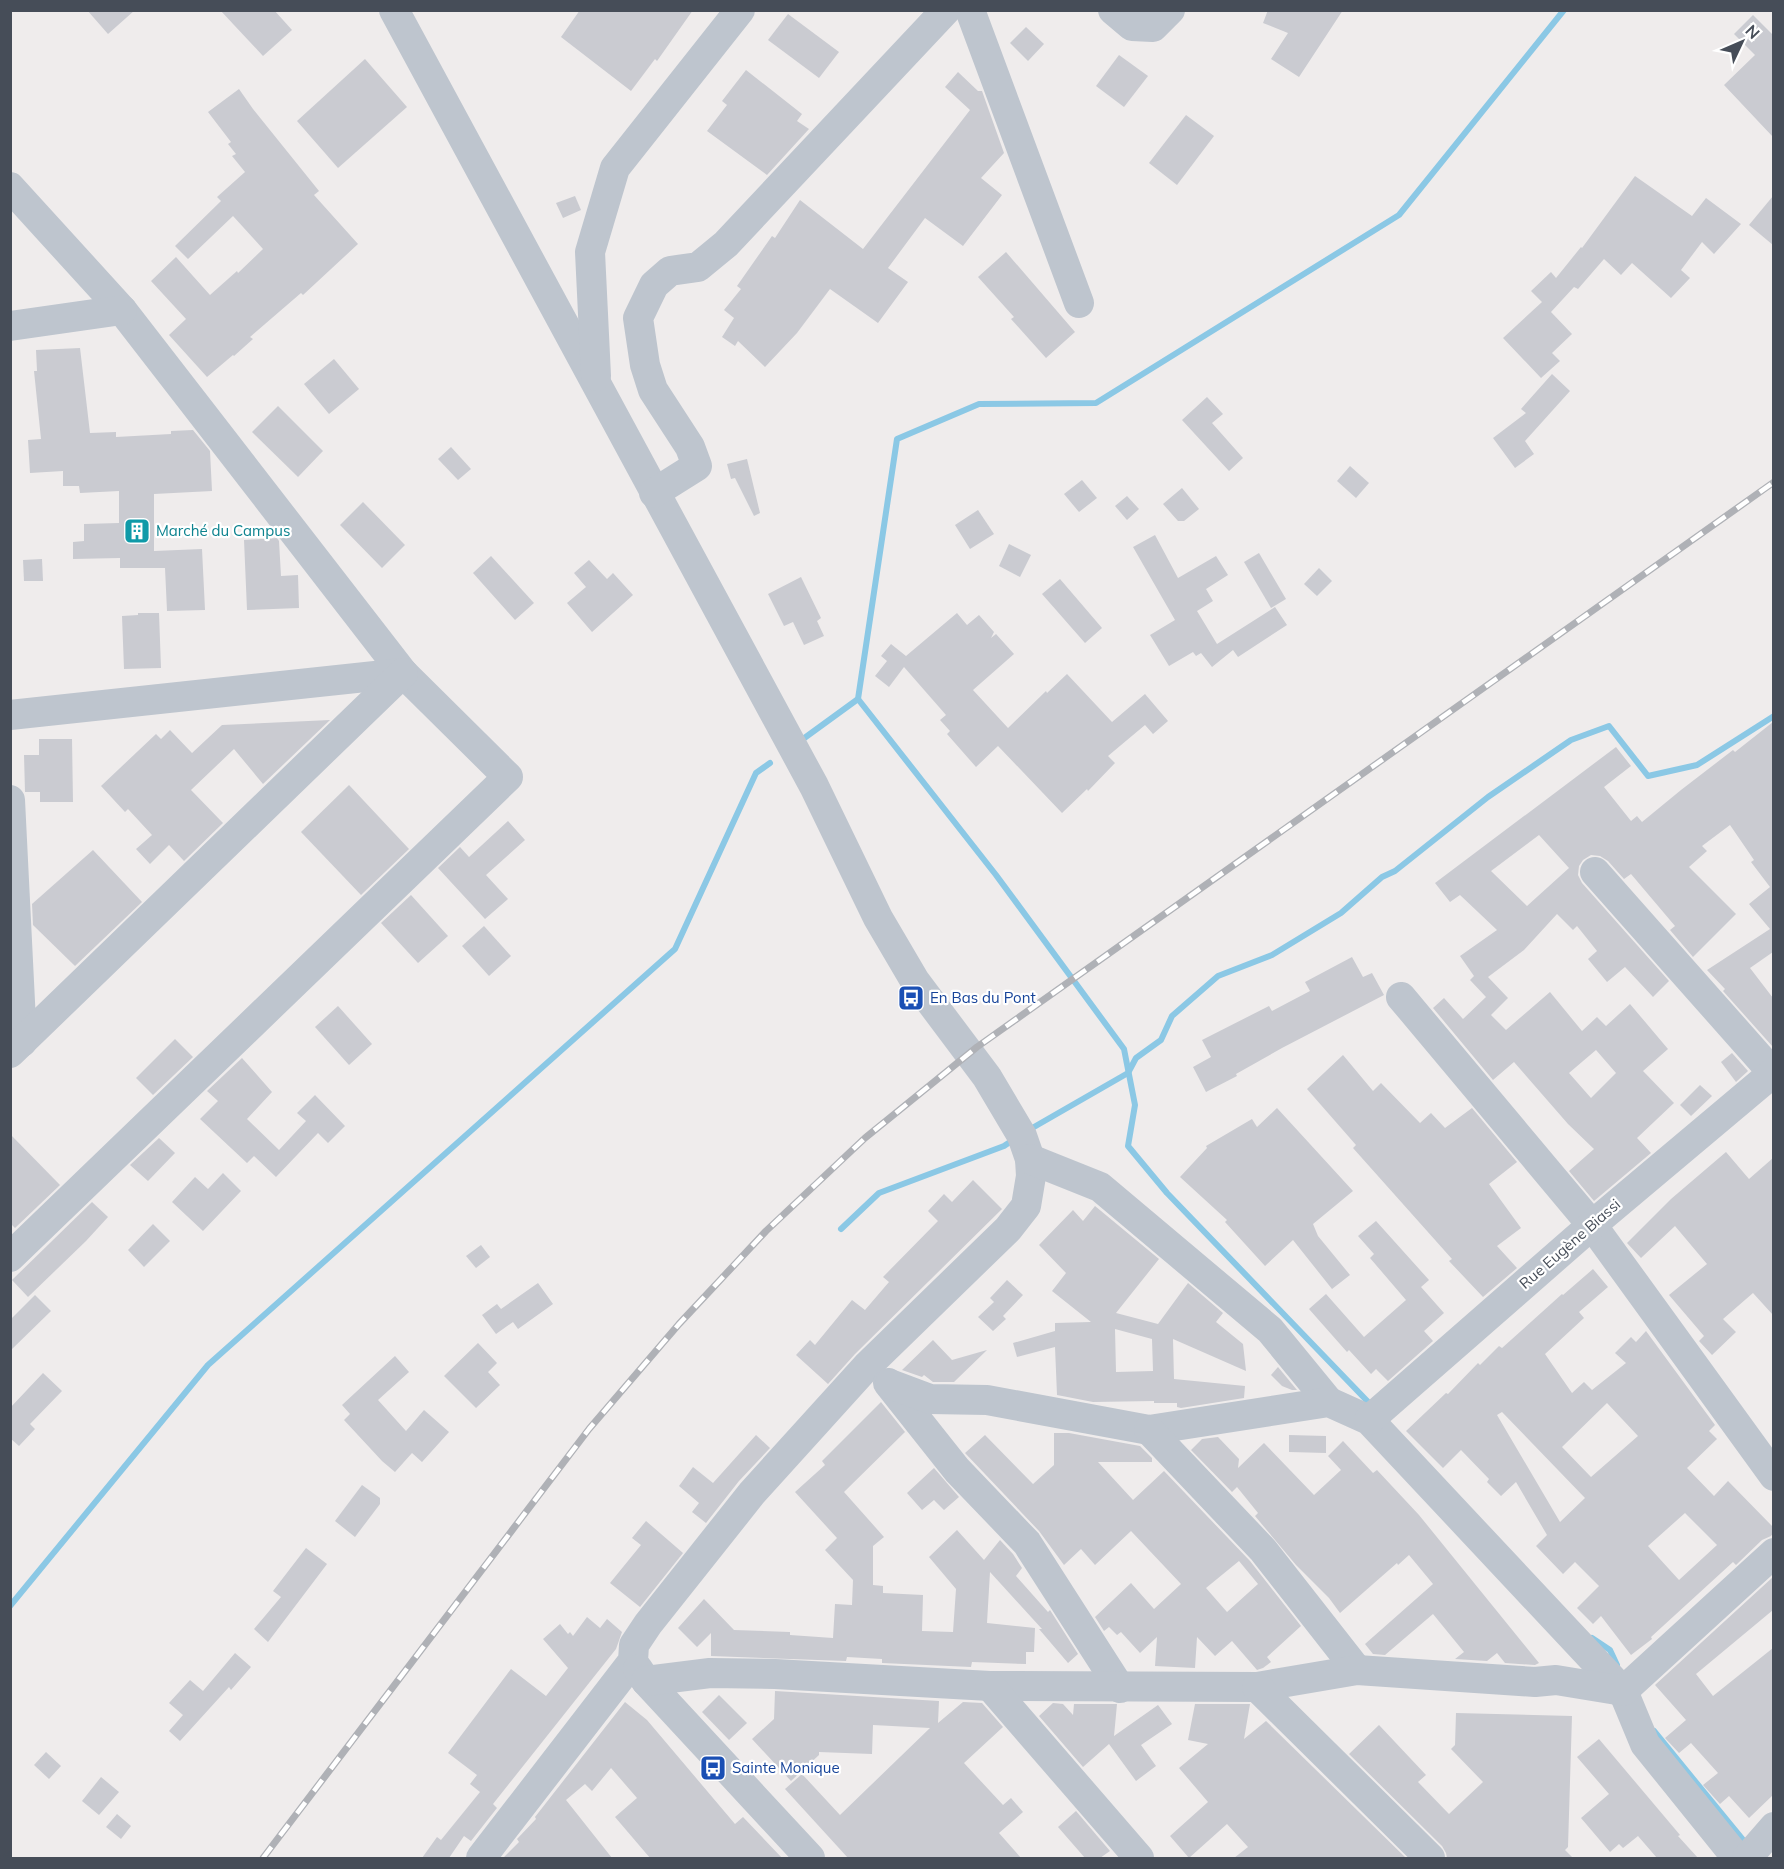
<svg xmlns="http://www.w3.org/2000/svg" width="1784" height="1869" font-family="Mulish,sans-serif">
	<rect width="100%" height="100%" fill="#efecec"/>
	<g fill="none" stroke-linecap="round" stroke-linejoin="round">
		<g stroke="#8bc8e5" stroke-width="6">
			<polyline points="858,699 996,875 1124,1049 1135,1105 1128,1146 1167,1193 1373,1407"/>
			<polyline points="803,739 858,699 897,439 979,404 1096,403 1399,215 1564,10"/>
			<polyline points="1027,1131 1128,1073 1136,1058 1161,1040 1172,1016 1218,976 1272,955 1341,913 1382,877 1395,871 1488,797 1571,740 1609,726 1648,776 1697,765 1774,716"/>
			<polyline points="841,1229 879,1193 1004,1146 1013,1140"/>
			<polyline points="10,1606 208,1365 675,949 756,773 770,763"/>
			<polyline points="1592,1638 1610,1650 1617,1665"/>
			<polyline points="1654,1731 1748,1846"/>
		</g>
	</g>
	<g fill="#cacbd1" fill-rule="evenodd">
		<polygon points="87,10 135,10 108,34"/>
		<polygon points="220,10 274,10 292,30 263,56"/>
		<polygon points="580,10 693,10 657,61 655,59 631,91 561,37"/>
		<polygon points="1268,10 1343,10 1299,77 1271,59 1288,33 1263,23"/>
		<polygon points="788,14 839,52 819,78 768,40"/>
		<polygon points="1753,15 1773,35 1773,137 1724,85 1755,55 1734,34"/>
		<polygon points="1026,27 1044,44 1028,61 1010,43"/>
		<polygon points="1119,55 1148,76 1124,107 1096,86"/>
		<polygon points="365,59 407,107 338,168 297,121"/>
		<polygon points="746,70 802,114 797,121 809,129 767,175 707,131 727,105 722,101"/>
		<polygon points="958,72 978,91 982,91 1004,153 981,178 1002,195 963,246 925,218 888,268 908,282 878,323 830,289 797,333 765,367 738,341 735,346 722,337 734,318 724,310 741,289 737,286 772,236 775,238 800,200 863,249 970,110 945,87"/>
		<polygon points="239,89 253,109 319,191 314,195 358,244 303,295 301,293 250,337 253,339 234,356 233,355 207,377 169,335 186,319 151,281 176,257 210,295 237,271 238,273 262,250 263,249 233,216 188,259 175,246 221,201 217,197 245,172 232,156 236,154 228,144 231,142 208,112"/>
		<polygon points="1186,115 1214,136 1177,185 1149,163"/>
		<polygon points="1635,176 1692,216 1706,198 1741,224 1714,254 1702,242 1681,270 1690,278 1671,298 1632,263 1621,275 1604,259 1578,289 1574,287 1551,312 1572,334 1552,353 1560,361 1541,378 1503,338 1542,302 1531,291 1551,272 1556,278 1581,247 1582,248"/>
		<polygon points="575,196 581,210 563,218 556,203"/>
		<polygon points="1773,196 1773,245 1749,225"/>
		<polygon points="1006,252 1075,332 1046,358 1011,319 1014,317 978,277"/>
		<polygon points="80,348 90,433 116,432 116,437 171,434 171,431 193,430 210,451 212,491 154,494 154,551 202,549 205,610 167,611 165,568 120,568 120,558 73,559 73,542 84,541 84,524 119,523 119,491 80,493 79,486 63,486 63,471 30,473 28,440 41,439 34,371 37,371 36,350"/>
		<polygon points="334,359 359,389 329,414 304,384"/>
		<polygon points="1552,374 1570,391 1525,441 1534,454 1515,468 1493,438 1526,413 1521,409"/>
		<polygon points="1207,397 1223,414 1212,423 1243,458 1229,471 1182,420"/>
		<polygon points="278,406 323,451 298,477 252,432"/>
		<polygon points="451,447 471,469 458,480 438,459"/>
		<polygon points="747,459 760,513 754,516 735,478 731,479 727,464"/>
		<polygon points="1350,466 1369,483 1356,498 1337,481"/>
		<polygon points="1082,480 1097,498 1079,512 1064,494"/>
		<polygon points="1182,488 1199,509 1184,521 1178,521 1163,504"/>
		<polygon points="1127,496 1139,509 1127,520 1115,506"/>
		<polygon points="363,502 405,545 382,568 340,525"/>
		<polygon points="978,510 994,534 970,549 955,525"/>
		<polygon points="1155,535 1178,578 1216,556 1228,575 1206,589 1213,601 1197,611 1217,644 1275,607 1287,625 1238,657 1233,650 1212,667 1201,653 1196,656 1193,652 1169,666 1150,635 1175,620 1133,547"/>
		<polygon points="277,538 279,541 281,576 298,575 299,608 247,610 244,540"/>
		<polygon points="1009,544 1031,555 1020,577 999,566"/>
		<polygon points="1259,553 1286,599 1271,608 1244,562"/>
		<polygon points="491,556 534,603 515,620 473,573"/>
		<polygon points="42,559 43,581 24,581 23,560"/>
		<polygon points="589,560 607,579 613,573 633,595 592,632 567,603 586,587 574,573"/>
		<polygon points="1319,568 1332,581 1317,596 1304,584"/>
		<polygon points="801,577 821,618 817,621 824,636 804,645 793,622 784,626 768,594"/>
		<polygon points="1060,579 1102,628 1085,643 1042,594"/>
		<polygon points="138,613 159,613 161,668 124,669 122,616 138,615"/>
		<polygon points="957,613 967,625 979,615 994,632 991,638 996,634 1014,654 973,690 1008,728 1046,691 1047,693 1067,674 1112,722 1145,694 1168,721 1153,734 1145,725 1108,756 1115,763 1088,791 1087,789 1062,813 998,746 976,767 947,734 950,731 940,720 946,715 904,667 889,687 875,676 887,661 881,656 891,644 906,656"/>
		<polygon points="330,720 263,784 234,749 191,790 223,823 184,861 169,845 150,864 136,849 152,835 128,809 125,812 101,786 156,734 161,739 170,730 192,753 222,725"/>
		<path d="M1773,722V952L1750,968L1773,998V1047L1723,991L1725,989L1707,970L1770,929L1749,904L1770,887L1751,862L1754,860L1730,825L1702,846L1707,851L1689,867L1736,914L1693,957L1670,930L1675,926L1631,874L1624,879L1608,861L1600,856L1591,855L1583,860L1579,866L1578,875L1582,883L1669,981L1653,997L1625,967L1607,982L1588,959L1597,951L1577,926L1573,930L1557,914L1524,950L1488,977L1508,998L1491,1015L1506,1030L1550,992L1582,1031L1597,1017L1606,1026L1630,1004L1668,1049L1643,1071L1674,1103L1637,1138L1651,1153L1594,1201L1569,1171L1594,1149L1568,1124L1514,1062L1493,1080L1433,1008L1444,998L1463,1019L1486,997L1470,980L1474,976L1460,956L1497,930L1460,895L1450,902L1435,883L1616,747L1631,766L1604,787L1631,821L1637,816L1642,822L1681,790L1733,750L1735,752ZM1539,835L1569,868L1527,906L1491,871ZM1596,1050L1616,1073L1591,1098L1569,1073Z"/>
		<polygon points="39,739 72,739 73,802 40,802 40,792 25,792 24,755 39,755"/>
		<polygon points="349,785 409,849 361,895 301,832"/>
		<polygon points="508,821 525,840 486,875 508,899 485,919 438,868 460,847 469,857"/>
		<polygon points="93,850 142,902 75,966 33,925 32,904"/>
		<polygon points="411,895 448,936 418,963 381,923"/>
		<polygon points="484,926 511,956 489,976 462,946"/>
		<polygon points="1352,957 1363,977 1372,973 1384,995 1282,1048 1236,1074 1237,1076 1206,1092 1193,1067 1211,1057 1202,1040 1269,1006 1272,1011 1310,991 1305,982"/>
		<polygon points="338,1006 372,1044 349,1065 315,1027"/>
		<polygon points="175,1039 193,1057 153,1095 136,1078"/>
		<polygon points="1732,1053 1748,1071 1736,1082 1721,1062"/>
		<polygon points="1343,1055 1373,1091 1381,1083 1420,1123 1431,1113 1445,1128 1472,1108 1517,1162 1489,1184 1521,1228 1497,1246 1517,1268 1483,1297 1449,1261 1452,1259 1353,1148 1356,1145 1307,1089"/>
		<polygon points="242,1058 272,1092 247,1119 279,1150 306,1121 297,1113 315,1095 345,1126 328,1143 318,1133 276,1177 254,1156 247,1163 200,1119 218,1101 207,1091"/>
		<polygon points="1700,1085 1712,1096 1691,1116 1680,1105"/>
		<polygon points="1277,1108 1353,1191 1313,1224 1318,1236 1350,1275 1332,1289 1293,1240 1265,1266 1225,1222 1227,1220 1180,1177 1207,1148 1206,1146 1252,1119 1257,1127"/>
		<polygon points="10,1134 60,1185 15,1228 10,1223"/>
		<polygon points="159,1138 175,1153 148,1181 130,1165"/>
		<polygon points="1726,1152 1749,1179 1773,1158 1773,1315 1753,1293 1723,1319 1736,1332 1712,1355 1699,1341 1704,1336 1669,1295 1707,1264 1675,1226 1641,1258 1627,1243 1671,1199"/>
		<polygon points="223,1173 241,1191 203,1231 172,1202 195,1177 208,1189"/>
		<polygon points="973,1180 1002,1209 855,1354 828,1384 796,1355 810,1340 815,1345 852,1300 865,1310 889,1282 883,1277 938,1221 928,1211 944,1194 952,1202"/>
		<polygon points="92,1202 108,1217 86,1241 28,1297 12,1280"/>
		<path d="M1095,1206L1159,1259L1116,1313L1158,1324L1188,1283L1223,1313L1216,1322L1243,1344L1246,1371L1173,1339L1174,1379L1245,1386L1244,1398L1181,1408L1177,1407V1403H1154V1401L1093,1402L1057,1395L1055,1347L1017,1357L1013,1343L1055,1331V1323L1091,1322L1052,1291L1066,1273L1039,1245L1073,1210L1083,1221ZM1115,1329L1152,1339L1153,1371L1116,1372Z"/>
		<polygon points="1376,1221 1429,1280 1421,1287 1444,1313 1424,1331 1433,1341 1388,1381 1376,1369 1371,1374 1349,1350 1347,1352 1309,1309 1326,1294 1364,1337 1406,1300 1370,1258 1374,1254 1358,1236"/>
		<polygon points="153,1224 170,1241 144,1267 128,1250"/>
		<polygon points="481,1245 490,1257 476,1268 466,1256"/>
		<path d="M1593,1269L1608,1287L1579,1312L1584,1318L1545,1354L1572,1393L1584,1382L1592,1390L1626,1363L1615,1353L1631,1337L1636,1342L1646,1331L1715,1425L1709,1431L1717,1439L1687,1468L1714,1496L1728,1481L1773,1527V1533L1771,1536L1762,1540L1736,1565L1733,1562L1651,1637L1652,1639L1631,1655L1601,1616L1593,1624L1577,1608L1599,1586L1575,1562L1563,1574L1536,1546L1547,1535L1516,1482L1501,1496L1487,1482L1489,1479L1461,1450L1443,1468L1406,1431L1446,1393L1448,1394L1478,1363L1480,1365L1499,1346L1502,1348L1562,1294L1563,1295ZM1607,1403L1638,1436L1591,1477L1562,1447ZM1502,1412L1585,1498L1560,1522L1497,1415ZM1685,1513L1717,1545L1679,1580L1648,1546Z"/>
		<polygon points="1007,1280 1023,1295 1003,1316 1006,1319 993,1331 978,1317 994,1302 990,1298"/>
		<polygon points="538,1283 553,1304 518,1329 513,1322 496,1334 482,1315 497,1304 501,1309"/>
		<polygon points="35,1295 51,1311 10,1351 10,1320"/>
		<polygon points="933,1340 952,1360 987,1350 954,1382 933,1382 924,1375 922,1377 902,1370"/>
		<polygon points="478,1343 497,1363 488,1372 500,1385 476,1408 444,1376"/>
		<polygon points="395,1356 409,1372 378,1400 406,1431 424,1410 449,1432 422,1462 412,1453 395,1472 382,1461 344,1420 350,1414 342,1405"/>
		<polygon points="1278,1367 1297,1390 1292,1390 1282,1386 1271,1375"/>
		<polygon points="43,1373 62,1391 30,1424 35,1429 19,1446 10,1438 10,1408"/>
		<polygon points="881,1402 905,1432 844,1492 884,1537 873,1546 873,1585 883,1586 883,1593 923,1595 922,1631 953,1632 956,1589 929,1557 957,1530 984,1560 1000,1540 1013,1554 1022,1568 1016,1576 1048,1612 1050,1610 1078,1654 1068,1663 1039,1629 1042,1629 990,1572 987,1623 1035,1628 1034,1652 1026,1652 1026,1664 972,1662 971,1667 882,1663 882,1659 847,1657 846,1661 711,1656 711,1633 697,1647 678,1628 704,1599 734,1630 790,1632 790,1635 833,1638 835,1604 852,1605 853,1580 825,1550 837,1538 795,1492 825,1465 822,1461"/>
		<path d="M1054,1433H1069L1140,1446L1152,1458V1462H1098L1133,1500L1164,1471L1250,1561L1301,1626L1267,1657L1271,1662L1263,1668L1257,1670L1232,1641L1215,1656L1197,1637L1195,1668L1155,1666L1157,1637L1140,1653L1121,1632L1117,1635L1109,1627L1104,1631L1095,1617L1131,1583L1154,1609L1181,1584L1131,1531L1095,1565L1081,1549L1064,1565L1039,1531L965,1453L985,1435L1033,1484L1054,1465ZM1239,1561L1258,1584L1227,1612L1206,1588Z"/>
		<polygon points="756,1435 770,1448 739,1481 706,1523 692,1512 699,1503 679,1486 693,1467 713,1483"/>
		<polygon points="1289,1435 1326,1436 1326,1453 1289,1452"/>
		<polygon points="1218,1437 1239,1459 1238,1468 1264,1443 1314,1495 1341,1470 1328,1456 1343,1441 1373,1473 1377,1470 1419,1515 1539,1663 1535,1665 1505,1663 1497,1653 1487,1661 1455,1659 1464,1652 1433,1614 1385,1655 1373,1654 1365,1644 1433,1584 1409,1555 1398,1565 1397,1563 1340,1613 1329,1598 1296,1565 1255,1516 1258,1513 1237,1487 1232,1492 1191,1450 1202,1439"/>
		<polygon points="934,1468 959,1497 944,1510 934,1500 922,1510 907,1493"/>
		<polygon points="362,1485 380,1498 380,1504 355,1537 335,1521"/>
		<polygon points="646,1521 683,1553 640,1607 610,1583 641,1545 632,1538"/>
		<polygon points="306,1548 327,1564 268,1642 254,1629 281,1597 273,1591"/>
		<polygon points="1773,1577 1773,1610 1696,1674 1713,1696 1773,1648 1773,1795 1749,1818 1729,1796 1720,1804 1703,1785 1718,1773 1691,1743 1679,1753 1665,1738 1686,1720 1655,1685"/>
		<polygon points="587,1617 600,1628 607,1619 622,1632 616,1649 493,1804 497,1808 471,1841 464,1836 449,1858 422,1858 437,1837 441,1840 480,1792 470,1784 477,1775 448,1753 511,1669 546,1696 568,1668 543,1639 560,1624 568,1634 570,1632 573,1636"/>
		<polygon points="235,1653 251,1667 231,1690 229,1687 180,1741 169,1731 183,1715 169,1703 190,1680 203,1691"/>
		<polygon points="775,1691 939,1701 938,1723 963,1702 982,1703 1003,1727 964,1763 1003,1805 1011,1798 1023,1812 999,1833 1021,1858 848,1858 785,1789 802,1774 840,1815 930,1728 873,1725 872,1754 819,1752 819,1755 791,1781 752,1739 774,1719"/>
		<polygon points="719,1695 747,1723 729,1740 702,1712"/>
		<polygon points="625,1702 647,1720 735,1824 743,1817 782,1858 650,1858 615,1817 637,1798 611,1768 592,1791 585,1784 566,1800 612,1858 503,1858 519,1842 517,1839 536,1819 535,1817"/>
		<polygon points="1053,1703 1063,1704 1073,1715 1074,1704 1117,1704 1114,1736 1158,1705 1172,1724 1141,1745 1156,1766 1136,1781 1109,1744 1083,1767 1039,1716"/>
		<polygon points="1195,1704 1250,1704 1244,1739 1266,1721 1406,1858 1234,1858 1248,1847 1227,1824 1189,1858 1170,1836 1208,1802 1179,1768 1208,1744 1188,1740"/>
		<polygon points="1456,1713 1572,1716 1568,1847 1565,1850 1573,1858 1447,1858 1446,1853 1442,1846 1349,1754 1379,1725 1426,1775 1418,1782 1449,1814 1483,1782 1451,1749 1455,1745"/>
		<polygon points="1599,1739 1680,1835 1678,1836 1698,1858 1657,1858 1638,1836 1623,1848 1619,1844 1610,1852 1581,1818 1609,1794 1577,1757"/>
		<polygon points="46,1752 61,1766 49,1779 34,1765"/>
		<polygon points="101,1777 119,1792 99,1815 82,1801"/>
		<polygon points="1076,1811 1110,1851 1100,1858 1085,1858 1058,1827"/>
		<polygon points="117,1814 131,1826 121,1839 106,1827"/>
	</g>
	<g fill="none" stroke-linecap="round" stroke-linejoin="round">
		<g stroke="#bec5ce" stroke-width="30">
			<polyline points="394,10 814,786 878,918 915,981 987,1077 1022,1136 1030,1159 1031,1176 1026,1206 1008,1229 867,1366 752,1493 648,1624 634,1645 633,1661 481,1858"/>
			<polyline points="970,10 1079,303"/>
			<polyline points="1113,10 1132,26 1153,27 1170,10"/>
			<polyline points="10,187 122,310 403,673 508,777 10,1257"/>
			<polyline points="10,326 122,310"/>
			<polyline points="596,376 590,252 615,168 740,10"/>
			<polyline points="654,493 697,466 690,447 653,390 645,365 638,318 654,285 670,271 698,267 726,244 946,10"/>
			<polyline points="10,715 403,673"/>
			<polyline points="10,800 22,1042"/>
			<polyline points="1595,872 1774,1074"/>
			<polyline points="1401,997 1592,1225 1774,1476"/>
			<polyline points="10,1053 403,673"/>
			<polyline points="1030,1159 1100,1187 1270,1330 1329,1402"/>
			<polyline points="888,1383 957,1470 1027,1543 1120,1688"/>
			<polyline points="890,1384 930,1399 987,1400 1149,1430 1329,1402 1369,1420 1623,1691 1645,1744 1737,1858"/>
			<polyline points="1369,1420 1592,1225 1774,1072"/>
			<polyline points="1149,1430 1263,1550 1357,1670"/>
			<polyline points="638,1669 646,1681 810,1858"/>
			<polyline points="646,1681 710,1673 775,1674 990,1686 1257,1687 1357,1670 1535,1682 1556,1680 1623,1691 1774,1553"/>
			<polyline points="990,1686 1139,1858"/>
			<polyline points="1257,1687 1430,1858"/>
			<polyline points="1747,1858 1774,1827"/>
		</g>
		<defs>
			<polyline id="rail" points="263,1858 589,1429 679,1324 766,1231 865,1138 977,1047 1774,482"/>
		</defs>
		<use href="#rail" stroke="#afb1b6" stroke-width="7"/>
		<use href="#rail" stroke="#fff" stroke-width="4.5" stroke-dasharray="14" stroke-linecap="butt"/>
	</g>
	<defs>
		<symbol id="building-square" viewBox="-11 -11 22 22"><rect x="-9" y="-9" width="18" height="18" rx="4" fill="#0f9aa8" stroke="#fff"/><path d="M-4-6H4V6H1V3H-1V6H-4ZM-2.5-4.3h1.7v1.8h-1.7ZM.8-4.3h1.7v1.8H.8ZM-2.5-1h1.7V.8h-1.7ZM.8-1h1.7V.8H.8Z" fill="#fff"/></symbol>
		<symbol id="bus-square" viewBox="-11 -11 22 22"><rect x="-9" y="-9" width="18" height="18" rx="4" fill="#1a4fb4" stroke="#fff"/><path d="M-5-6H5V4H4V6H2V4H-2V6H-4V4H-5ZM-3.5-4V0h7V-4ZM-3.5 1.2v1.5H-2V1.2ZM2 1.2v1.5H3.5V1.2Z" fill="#fff"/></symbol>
	</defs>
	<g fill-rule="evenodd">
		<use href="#building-square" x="122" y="516" width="30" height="30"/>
		<use href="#bus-square" x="896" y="983" width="30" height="30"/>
		<use href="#bus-square" x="698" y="1753" width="30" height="30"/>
	</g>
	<g text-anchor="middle" stroke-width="4.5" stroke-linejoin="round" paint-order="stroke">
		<g font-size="15" fill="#0d838f" stroke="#fff" text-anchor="start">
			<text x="156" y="536">Marché du Campus</text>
		</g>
		<g font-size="15" fill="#164399" stroke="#fff" text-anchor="start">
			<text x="930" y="1003">En Bas du Pont</text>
			<text x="732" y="1773">Sainte Monique</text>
		</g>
		<g font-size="15" fill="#464d58" stroke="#fff">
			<text transform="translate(1570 1244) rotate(-41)" y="5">Rue Eugène Biassi</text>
		</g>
	</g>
	<rect width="1784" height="1869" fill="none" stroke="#464d58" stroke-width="24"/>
	<g transform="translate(1742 42) rotate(46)" stroke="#ffffff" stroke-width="4.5" paint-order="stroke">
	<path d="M0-4.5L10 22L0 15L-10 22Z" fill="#464d58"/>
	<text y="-9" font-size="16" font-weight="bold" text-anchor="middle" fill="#464d58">N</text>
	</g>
</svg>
